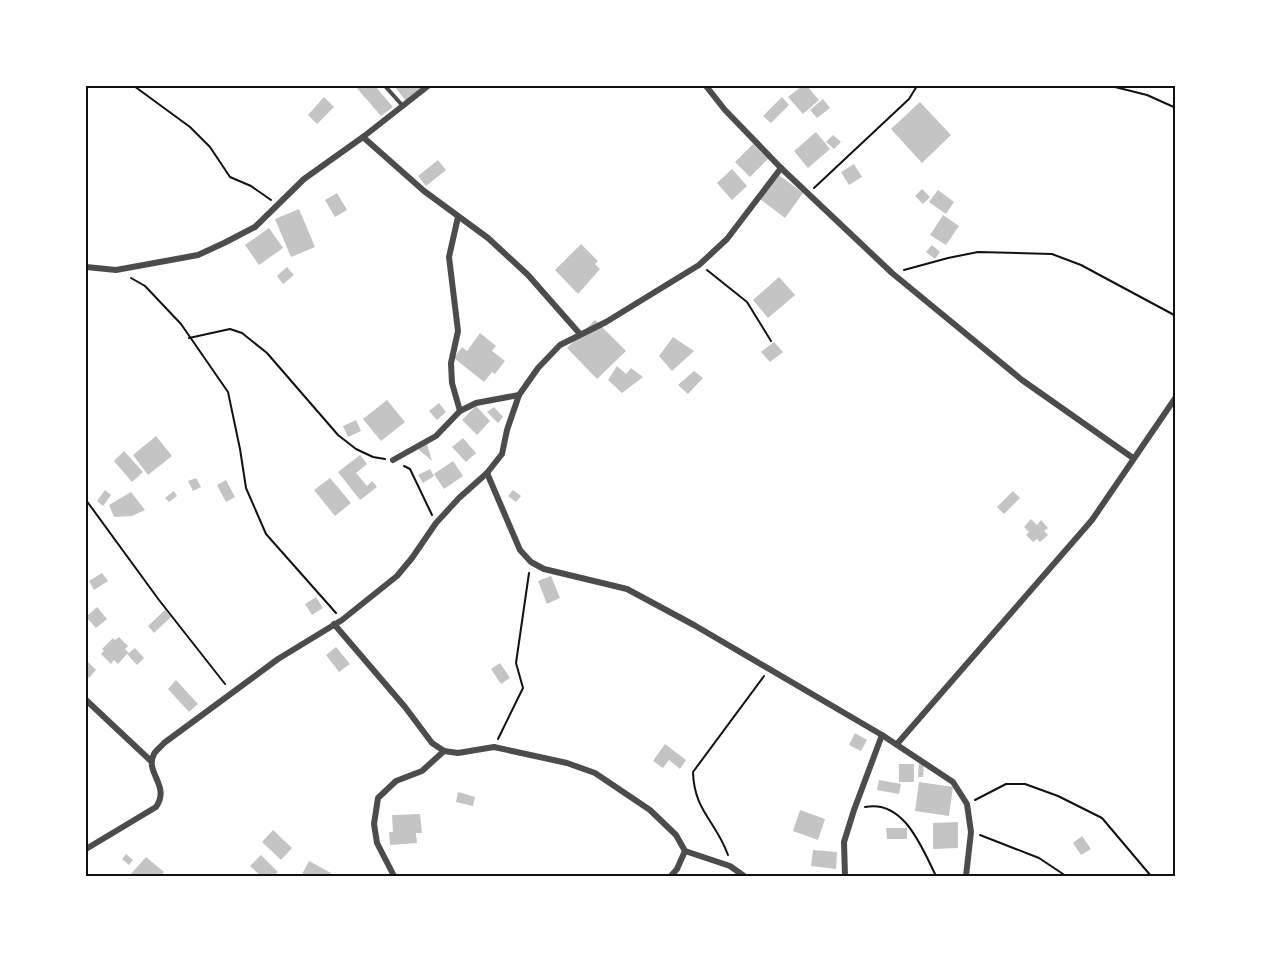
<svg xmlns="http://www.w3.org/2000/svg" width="1261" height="962" font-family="'Varela Round',sans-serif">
	<rect width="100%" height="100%" fill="#fff"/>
	<g fill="#c4c4c4">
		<polygon points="355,86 375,86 393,107 381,116"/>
		<polygon points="397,86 424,86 406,101 395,87"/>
		<polygon points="802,86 807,86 819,100 803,114 788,97"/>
		<polygon points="324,97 334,107 317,124 308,115"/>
		<polygon points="782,97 789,105 771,123 763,116"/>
		<polygon points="823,99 830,108 817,118 810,110"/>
		<polygon points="920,102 951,135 922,163 891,129"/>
		<polygon points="816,132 830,149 808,168 794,151"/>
		<polygon points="833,135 841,142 834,149 826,142"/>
		<polygon points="753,144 768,159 750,177 735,162"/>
		<polygon points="438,160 446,170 426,186 418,176"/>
		<polygon points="854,164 862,177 849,185 841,172"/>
		<polygon points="732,169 747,186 732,200 717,183"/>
		<polygon points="779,175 803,193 785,218 760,199"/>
		<polygon points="922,189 930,197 923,204 915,196"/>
		<polygon points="938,190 954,202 946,214 929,202"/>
		<polygon points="337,193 347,210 335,217 325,200"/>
		<polygon points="299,209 315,247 291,257 275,219"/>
		<polygon points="943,215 959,226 946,245 930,235"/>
		<polygon points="269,228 283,248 259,265 245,245"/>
		<polygon points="581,244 598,261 595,264 600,269 578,294 555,270"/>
		<polygon points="932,245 940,252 935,259 926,252"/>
		<polygon points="287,267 294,275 283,284 277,276"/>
		<polygon points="779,277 795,295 768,318 753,300"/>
		<polygon points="595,320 626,351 597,379 567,348"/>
		<polygon points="480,333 496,346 492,351 505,361 495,374 492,372 484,382 454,358 462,347 467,351"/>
		<polygon points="673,337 694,351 672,371 659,356"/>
		<polygon points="774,342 783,352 770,362 761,352"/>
		<polygon points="617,366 626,374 631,368 643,377 622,393 608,380"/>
		<polygon points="694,371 703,378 688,394 678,385"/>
		<polygon points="387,400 405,422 381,441 363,419"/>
		<polygon points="439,403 446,412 437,420 429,411"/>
		<polygon points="476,406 490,421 477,435 462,420"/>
		<polygon points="494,407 503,417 498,423 487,412"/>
		<polygon points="356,420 361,431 348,437 343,426"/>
		<polygon points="156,436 172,456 148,475 133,455"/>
		<polygon points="463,438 476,453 466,462 452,447"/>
		<polygon points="427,444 432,461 418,449"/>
		<polygon points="124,451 143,472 132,482 114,461"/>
		<polygon points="360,455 367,464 356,473 367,486 372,481 377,487 360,500 338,472"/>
		<polygon points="453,461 463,476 444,489 434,474"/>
		<polygon points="430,469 434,476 423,483 418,475"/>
		<polygon points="196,478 201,487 193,491 188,481"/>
		<polygon points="330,478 351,503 335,516 314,490"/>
		<polygon points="226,480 235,497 226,502 217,485"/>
		<polygon points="105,490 111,495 103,506 97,501"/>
		<polygon points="513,490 521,496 516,502 508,496"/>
		<polygon points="174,491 177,496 169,502 165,498"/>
		<polygon points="1013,491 1020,498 1004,514 997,507"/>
		<polygon points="131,492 145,510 132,516 114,517 109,505"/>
		<polygon points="1031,519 1037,525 1041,520 1048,528 1044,531 1048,535 1040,542 1037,539 1033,542 1026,535 1029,532 1024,527"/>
		<polygon points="102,573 108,581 94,590 89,581"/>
		<polygon points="551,576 560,598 547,604 538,581"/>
		<polygon points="316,597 323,608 312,615 305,604"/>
		<polygon points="97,607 107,619 96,628 86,617"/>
		<polygon points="165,610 171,617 154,633 148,626"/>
		<polygon points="119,637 128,646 125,649 129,653 135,648 144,658 137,665 127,654 118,664 114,660 111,664 101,654 104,651 102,649 113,638 115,640"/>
		<polygon points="336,647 350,664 339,672 326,655"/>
		<polygon points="87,661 96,670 89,678 86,675"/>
		<polygon points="500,663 510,678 501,684 491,669"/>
		<polygon points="176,680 198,704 189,712 168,689"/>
		<polygon points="855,733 867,740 861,751 849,745"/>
		<polygon points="665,744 686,760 680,769 669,760 663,768 653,761"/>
		<polygon points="919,763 924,763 923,777 918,777"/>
		<rect x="899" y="764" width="15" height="18"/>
		<polygon points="879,780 901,784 899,794 877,790"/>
		<polygon points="919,782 953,787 949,816 915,811"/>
		<polygon points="458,792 475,797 473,806 456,802"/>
		<polygon points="800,810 825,819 818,840 793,831"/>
		<polygon points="420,814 422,833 416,833 417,843 390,845 389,832 393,832 392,815"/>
		<polygon points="958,822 958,848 933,849 933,823"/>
		<polygon points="886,828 907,828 907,839 887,839"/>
		<polygon points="273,830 292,848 281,860 262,842"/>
		<polygon points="1082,836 1091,849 1081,855 1073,843"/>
		<polygon points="813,850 837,852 836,869 811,866"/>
		<polygon points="126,854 133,860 129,865 122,859"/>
		<polygon points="261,855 278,872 273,876 261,876 250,866"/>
		<polygon points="146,857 164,872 160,876 132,876 130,875"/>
		<polygon points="309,861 331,873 329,876 301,876"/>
	</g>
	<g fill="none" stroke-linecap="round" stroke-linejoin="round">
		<g stroke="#111" stroke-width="2">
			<polyline points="134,86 190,127 210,147 230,177 251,186 271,200"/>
			<polyline points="1111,86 1147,95 1176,108"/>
			<polyline points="814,188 909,99 917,86"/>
			<polyline points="707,270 747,302 771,341"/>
			<polyline points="904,270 948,258 978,252 1052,254 1081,265 1176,316"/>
			<polyline points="131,278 145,286 181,324 228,392 240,449 246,488 266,534 336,613"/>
			<polyline points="189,338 230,329 242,333 267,353 338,435 356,449 373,457 385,459"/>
			<polyline points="404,466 410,469 432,515"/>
			<polyline points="86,500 159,600 225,684"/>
			<polyline points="498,739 523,688 516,663 529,573"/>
			<polyline points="975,800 1006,784 1025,784 1058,796 1102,818 1151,876"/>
			<path d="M865,807C904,799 922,848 936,876"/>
			<polyline points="980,835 1039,858 1066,876"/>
			<path d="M728,855C716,821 694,811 693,772L764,676"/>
		</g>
		<polyline stroke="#4c4c4c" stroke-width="4" points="385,86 402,105"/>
		<g stroke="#4c4c4c" stroke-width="6">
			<polyline points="706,86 725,110 781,168 892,273 1022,380 1133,458"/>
			<polyline points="363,137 424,191 488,238 528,275 580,334"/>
			<polyline points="458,217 449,257 458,331 451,363 452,383 460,411"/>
			<polyline points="86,267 116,270 198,255 224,243 255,227 304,179 363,137 428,86"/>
			<polyline points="393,460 436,436 460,411 476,403 519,395"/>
			<polyline points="487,473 520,550 531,562 544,569 627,589 694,625 882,735 953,782 967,804 971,832 966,876"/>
			<polyline points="334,624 405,707 432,743 444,751 458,753 494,747 567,763 595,773 650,810 676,835 685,851 677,869 671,876"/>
			<polyline points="86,700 151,761"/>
			<polyline points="897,744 1092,520 1176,397"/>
			<path d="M86,849L156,807C171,786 144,772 154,754C156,750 161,747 164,743L278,659L342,620L397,576L412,558L436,523L459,498L487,473L502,454L507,430L519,395L538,368L560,345L606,322L699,265L727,239L781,168"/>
			<polyline points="685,851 730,866 744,876"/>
			<polyline points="394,876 377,843 374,824 378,798 396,781 422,771 444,751"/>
			<polyline points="845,876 844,842 854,810 882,735"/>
		</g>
	</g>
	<rect width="1261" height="962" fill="none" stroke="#ffffff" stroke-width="174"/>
	<rect x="87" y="87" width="1087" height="788" fill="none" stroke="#111" stroke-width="2"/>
</svg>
